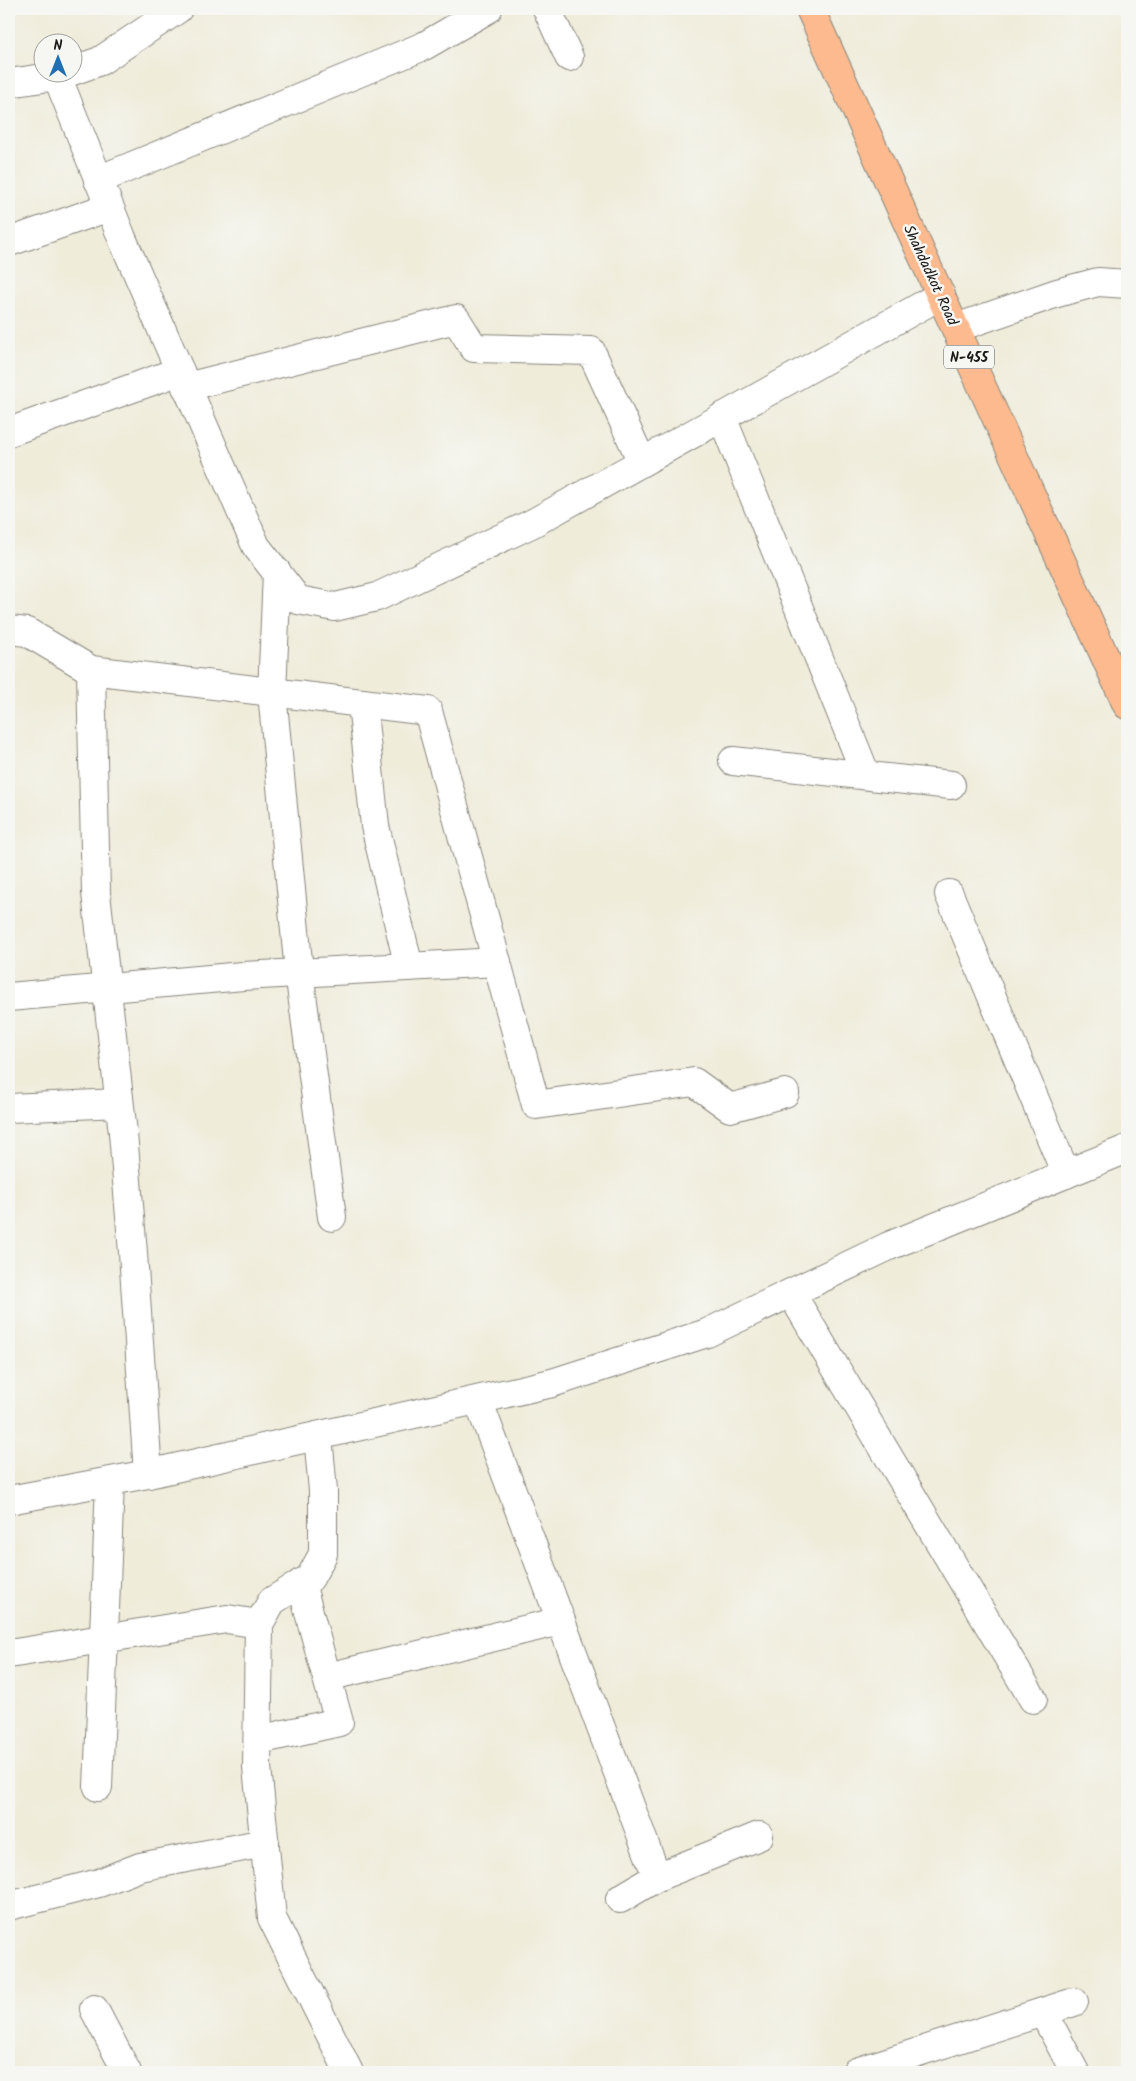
<svg xmlns="http://www.w3.org/2000/svg" width="1136" height="2081" font-family="Kalam,sans-serif">
	<rect width="100%" height="100%" fill="#f6f6f2"/>
	<filter id="ink" filterUnits="userSpaceOnUse"><feTurbulence type="fractalNoise" baseFrequency=".02" numOctaves="2"/><feDisplacementMap in="SourceGraphic" scale="10" xChannelSelector="R" yChannelSelector="G"/><feConvolveMatrix kernelMatrix="1 2 1 2 8 2 1 2 1" color-interpolation-filters="sRGB"/></filter>
	<filter id="wash" filterUnits="userSpaceOnUse"><feTurbulence type="fractalNoise" baseFrequency=".0096" numOctaves="4" result="noise"/><feDisplacementMap in="SourceGraphic" scale="20" xChannelSelector="R" yChannelSelector="G"/><feGaussianBlur stdDeviation="1.12" result="paint"/><feColorMatrix in="noise" values="0 0 0 0 0 0 0 0 0 0 0 0 0 0 0 0 0 1.4 0 .05"/><feComposite in="paint" operator="in"/></filter>
	<g filter="url(#wash)">
		<rect width="100%" height="100%" fill="#efecda"/>
	</g>
	<g filter="url(#ink)">
		<g fill="none" stroke-linecap="round" stroke-linejoin="round">
			<defs>
				<g id="minor">
					<polyline points="547,9 569,57"/>
					<polyline points="72,71 100,61 178,9"/>
					<polyline points="57,76 122,238 256,546 298,600 335,607 377,597 533,523 941,295"/>
					<polyline points="9,83 57,76 68,72"/>
					<polyline points="98,180 424,46 488,9"/>
					<polyline points="9,242 109,207"/>
					<polyline points="956,328 1057,293 1098,282 1127,284"/>
					<polyline points="186,387 456,319 474,348 591,351 642,462"/>
					<polyline points="722,417 866,775"/>
					<polyline points="9,432 180,371"/>
					<polyline points="277,572 272,693 299,972 332,1217"/>
					<polyline points="9,630 27,632 91,670 428,711 536,1105 694,1082 730,1108 785,1093"/>
					<polyline points="91,670 96,893 123,1133 133,1253 148,1474"/>
					<polyline points="362,703 375,826 409,967"/>
					<polyline points="733,761 951,785"/>
					<polyline points="949,894 1066,1174"/>
					<polyline points="9,997 243,976 497,962"/>
					<polyline points="9,1108 119,1103"/>
					<polyline points="791,1293 1033,1699"/>
					<polyline points="478,1400 657,1877"/>
					<polyline points="318,1436 323,1491 323,1554 310,1578 272,1601 259,1624 257,1767 272,1918 349,2072"/>
					<polyline points="9,1654 227,1619 259,1624"/>
					<polyline points="327,1677 561,1621"/>
					<polyline points="258,1740 339,1722 301,1583"/>
					<polyline points="98,1787 110,1482"/>
					<polyline points="620,1899 657,1877 759,1836"/>
					<polyline points="9,1906 99,1883 140,1867 265,1843"/>
					<polyline points="94,2009 127,2072"/>
					<polyline points="1043,2012 1075,2072"/>
					<polyline points="856,2072 1074,2002"/>
				</g>
				<polyline id="tertiary" points="9,1500 148,1474 552,1383 707,1333 889,1246 1127,1149"/>
				<polyline id="trunk" points="810,9 1127,705"/>
			</defs>
			<use href="#minor" stroke="#86847b" stroke-width="30"/>
			<use href="#tertiary" stroke="#86847b" stroke-width="30"/>
			<use href="#trunk" stroke="#86847b" stroke-width="30"/>
			<use href="#minor" stroke="#fff" stroke-width="28"/>
			<use href="#tertiary" stroke="#fff" stroke-width="28"/>
			<use href="#trunk" stroke="#fcba8e" stroke-width="28"/>
		</g>
	</g>
	<g text-anchor="middle" stroke-width="5" stroke-linejoin="round" paint-order="stroke">
		<rect fill="#f6f6f2" stroke="#5d5d5c" stroke-width="1" x="944" y="345.5" width="50" height="23" rx="4"/>
		<g font-size="14" font-weight="bold" fill="#1c1c1c">
			<text x="969" y="362">N-455</text>
		</g>
		<g font-size="15" fill="#1c1c1c" stroke="#f6f6f2">
			<text transform="translate(931 275) rotate(65)" y="5">Shahdadkot Road</text>
		</g>
	</g>
	<rect width="1136" height="2081" fill="none" stroke="#f6f6f2" stroke-width="30"/>
	<g transform="translate(58 58)"><circle r="24" fill="#f6f6f2" stroke="#9f9f9c"/>
	<path d="M0-4L9 19L0 12L-9 19Z" fill="#1f6fb2"/>
	<text y="-8" font-size="14" font-weight="bold" text-anchor="middle" fill="#1c1c1c">N</text>
	</g>
</svg>
